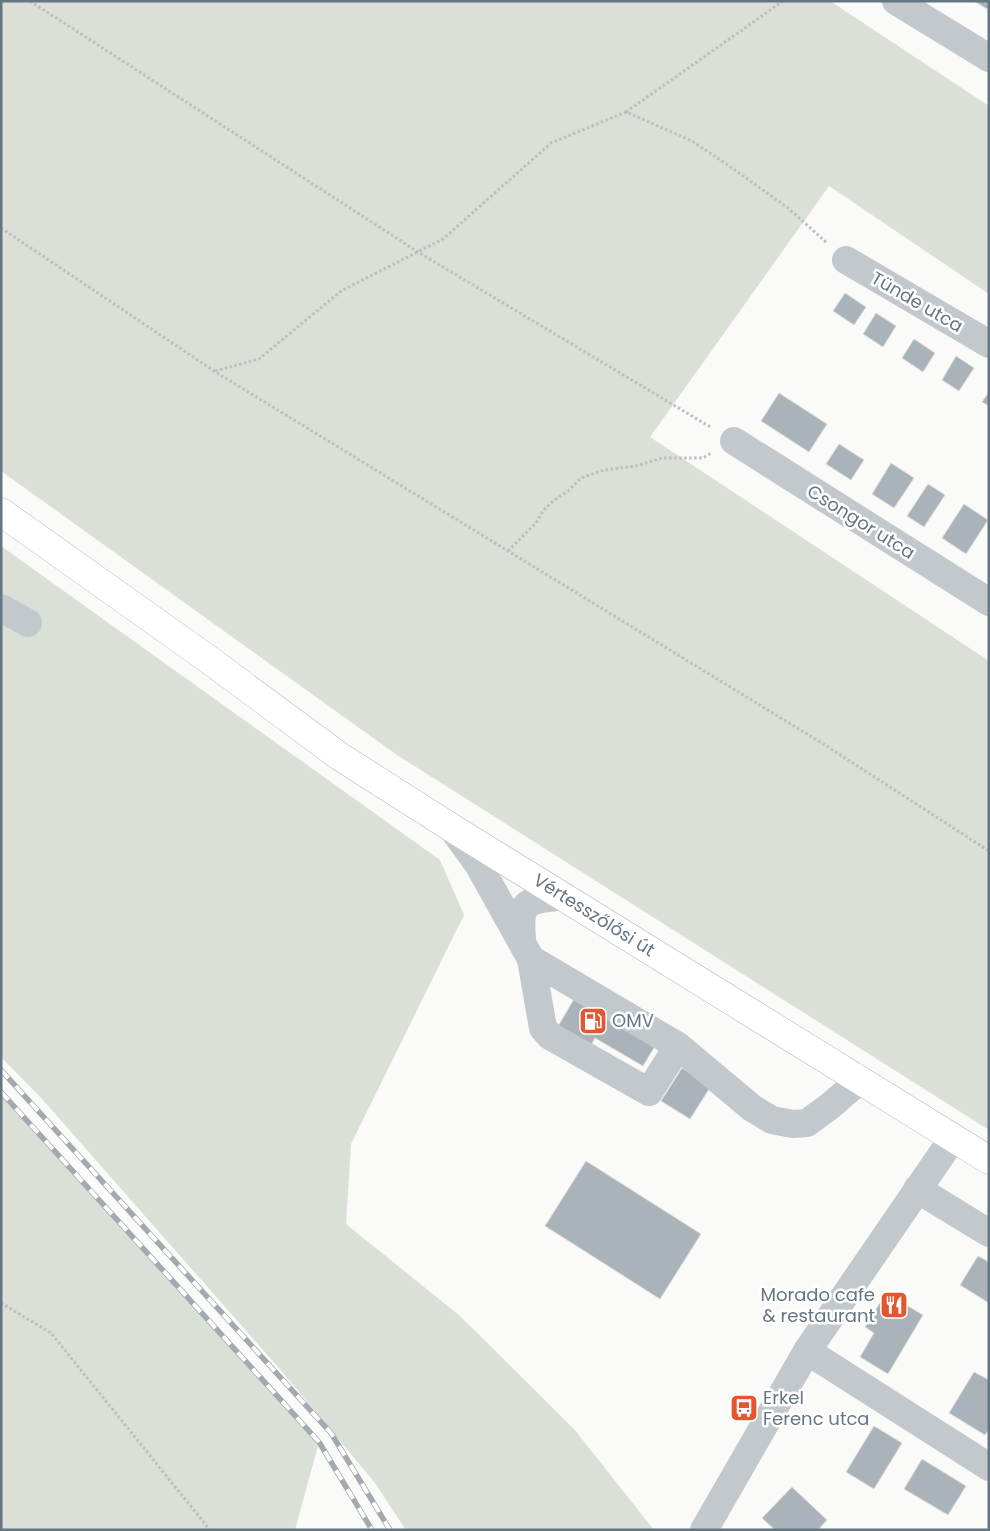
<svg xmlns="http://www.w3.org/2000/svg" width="990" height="1531" font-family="Poppins,sans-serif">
	<rect width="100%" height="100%" fill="#fafaf8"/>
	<g fill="#dadfd7">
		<polygon points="1,1 830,1 989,106 989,294 829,186 650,437 989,661 989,1130 397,755 1,471"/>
		<polygon points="1,546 440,860 464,915 351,1144 346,1224 460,1316 574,1429 654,1530 406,1530 375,1483 278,1367 42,1099 1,1057"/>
		<polygon points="1,1092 319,1442 295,1530 1,1530"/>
	</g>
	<g fill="#aab3b9" stroke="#dcdcda">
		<polygon points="974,1 989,1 989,7 987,9"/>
		<polygon points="845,293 866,307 854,325 833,311"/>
		<polygon points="876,313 896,326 883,347 863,334"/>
		<polygon points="914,339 935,353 923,372 902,358"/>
		<polygon points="956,356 974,368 959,391 942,380"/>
		<polygon points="989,392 989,406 982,402"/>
		<polygon points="779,393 827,424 809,452 761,421"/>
		<polygon points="839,444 864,460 851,480 826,464"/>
		<polygon points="891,463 914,478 894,508 872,494"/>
		<polygon points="928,484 945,495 924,527 907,516"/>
		<polygon points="964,504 988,520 966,554 942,538"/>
		<polygon points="584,982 658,1041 643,1066 595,1038 590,1047 557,1028"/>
		<polygon points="682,1068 711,1086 690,1119 661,1101"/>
		<polygon points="586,1161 701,1234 660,1299 545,1226"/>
		<polygon points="978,1256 989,1262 989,1303 960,1285"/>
		<polygon points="886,1293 923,1315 888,1374 860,1357 874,1333 865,1327"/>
		<polygon points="974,1372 989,1380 989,1429 985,1435 949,1413"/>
		<polygon points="874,1426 902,1443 874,1489 846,1472"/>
		<polygon points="922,1459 966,1486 948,1515 904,1489"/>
		<polygon points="792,1487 827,1520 818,1530 775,1530 762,1518"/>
	</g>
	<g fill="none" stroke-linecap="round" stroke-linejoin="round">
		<defs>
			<polyline id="major" points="1,512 208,659 339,756 452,828 989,1160"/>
		</defs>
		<use href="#major" stroke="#b5babe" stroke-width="29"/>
		<g stroke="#bbbfc2" stroke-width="3" stroke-dasharray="2.5 2.5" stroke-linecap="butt">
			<polyline points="30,1 418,252 712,428"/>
			<polyline points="626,112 783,1"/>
			<polyline points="1,228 214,371 825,745 989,851"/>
			<polyline points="215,371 259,359 341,291 443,239 551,143 626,112 692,141 725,163 788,208 827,243"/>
			<polyline points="508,551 536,523 543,511 553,501 568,491 581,478 604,470 636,466 662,458 703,458 711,453"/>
			<polyline points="1,1303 51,1333 210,1530"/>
		</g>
		<g stroke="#c3c8cc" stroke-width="28">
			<polyline points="896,1 989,58"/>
			<polyline points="846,260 989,344"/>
			<polyline points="734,441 989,602"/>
			<polyline points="1,608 28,623"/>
			<polyline points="452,828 478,864 531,959 678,1046 752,1108 772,1120 793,1124 807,1123 830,1106 859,1081"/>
			<path d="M522,940C519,899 526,901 564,896"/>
			<polyline points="531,959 543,1028 550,1036 649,1092 678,1046"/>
			<polyline points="917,1189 989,1233"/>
			<polyline points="807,1351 989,1467"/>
			<polyline points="704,1530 807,1351 953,1138"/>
		</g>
		<use href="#major" stroke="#fff" stroke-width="28"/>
		<defs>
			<g id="rail">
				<polyline points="1,1070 331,1433 390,1530"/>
				<polyline points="1,1092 319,1442 372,1530"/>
			</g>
		</defs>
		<use href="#rail" stroke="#a2aab0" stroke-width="5.5"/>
		<use href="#rail" stroke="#fff" stroke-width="4" stroke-dasharray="11" stroke-linecap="butt"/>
	</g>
	<defs>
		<symbol id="fuel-square" viewBox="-11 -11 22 22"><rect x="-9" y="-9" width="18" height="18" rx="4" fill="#e4572e" stroke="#fff"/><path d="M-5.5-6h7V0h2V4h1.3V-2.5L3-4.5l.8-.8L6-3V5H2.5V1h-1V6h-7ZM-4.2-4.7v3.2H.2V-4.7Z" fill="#fff"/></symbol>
		<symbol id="restaurant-square" viewBox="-11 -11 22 22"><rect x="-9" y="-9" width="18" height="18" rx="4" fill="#e4572e" stroke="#fff"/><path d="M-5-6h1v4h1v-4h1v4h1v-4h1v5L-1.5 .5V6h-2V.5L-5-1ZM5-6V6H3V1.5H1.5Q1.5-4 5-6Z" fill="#fff"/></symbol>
		<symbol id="bus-square" viewBox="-11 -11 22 22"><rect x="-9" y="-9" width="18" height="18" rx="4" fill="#e4572e" stroke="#fff"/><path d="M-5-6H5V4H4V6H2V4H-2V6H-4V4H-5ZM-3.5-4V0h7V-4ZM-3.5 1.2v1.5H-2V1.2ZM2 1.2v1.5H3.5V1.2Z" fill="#fff"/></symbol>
	</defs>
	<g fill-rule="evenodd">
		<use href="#fuel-square" x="577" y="1005" width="32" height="32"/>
		<use href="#restaurant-square" x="878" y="1289" width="32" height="32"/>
		<use href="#bus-square" x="728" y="1392" width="32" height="32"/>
	</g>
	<g text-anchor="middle" stroke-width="5" stroke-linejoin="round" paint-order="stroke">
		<g font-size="18" fill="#657683" stroke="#fff">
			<text transform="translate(917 302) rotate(30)" y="6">Tünde utca</text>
			<text transform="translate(861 522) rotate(32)" y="6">Csongor utca</text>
			<text transform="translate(594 915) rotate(32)" y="6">Vértesszőlősi út</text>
		</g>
		<g font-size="18" fill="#657683" stroke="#fff" text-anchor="start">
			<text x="612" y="1027">OMV</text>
			<text x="875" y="1301" text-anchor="end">Morado cafe<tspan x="875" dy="21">&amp; restaurant</tspan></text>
			<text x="763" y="1404">Erkel<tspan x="763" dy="21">Ferenc utca</tspan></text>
		</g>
	</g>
	<rect width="990" height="1531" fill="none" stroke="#657683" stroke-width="5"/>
</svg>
